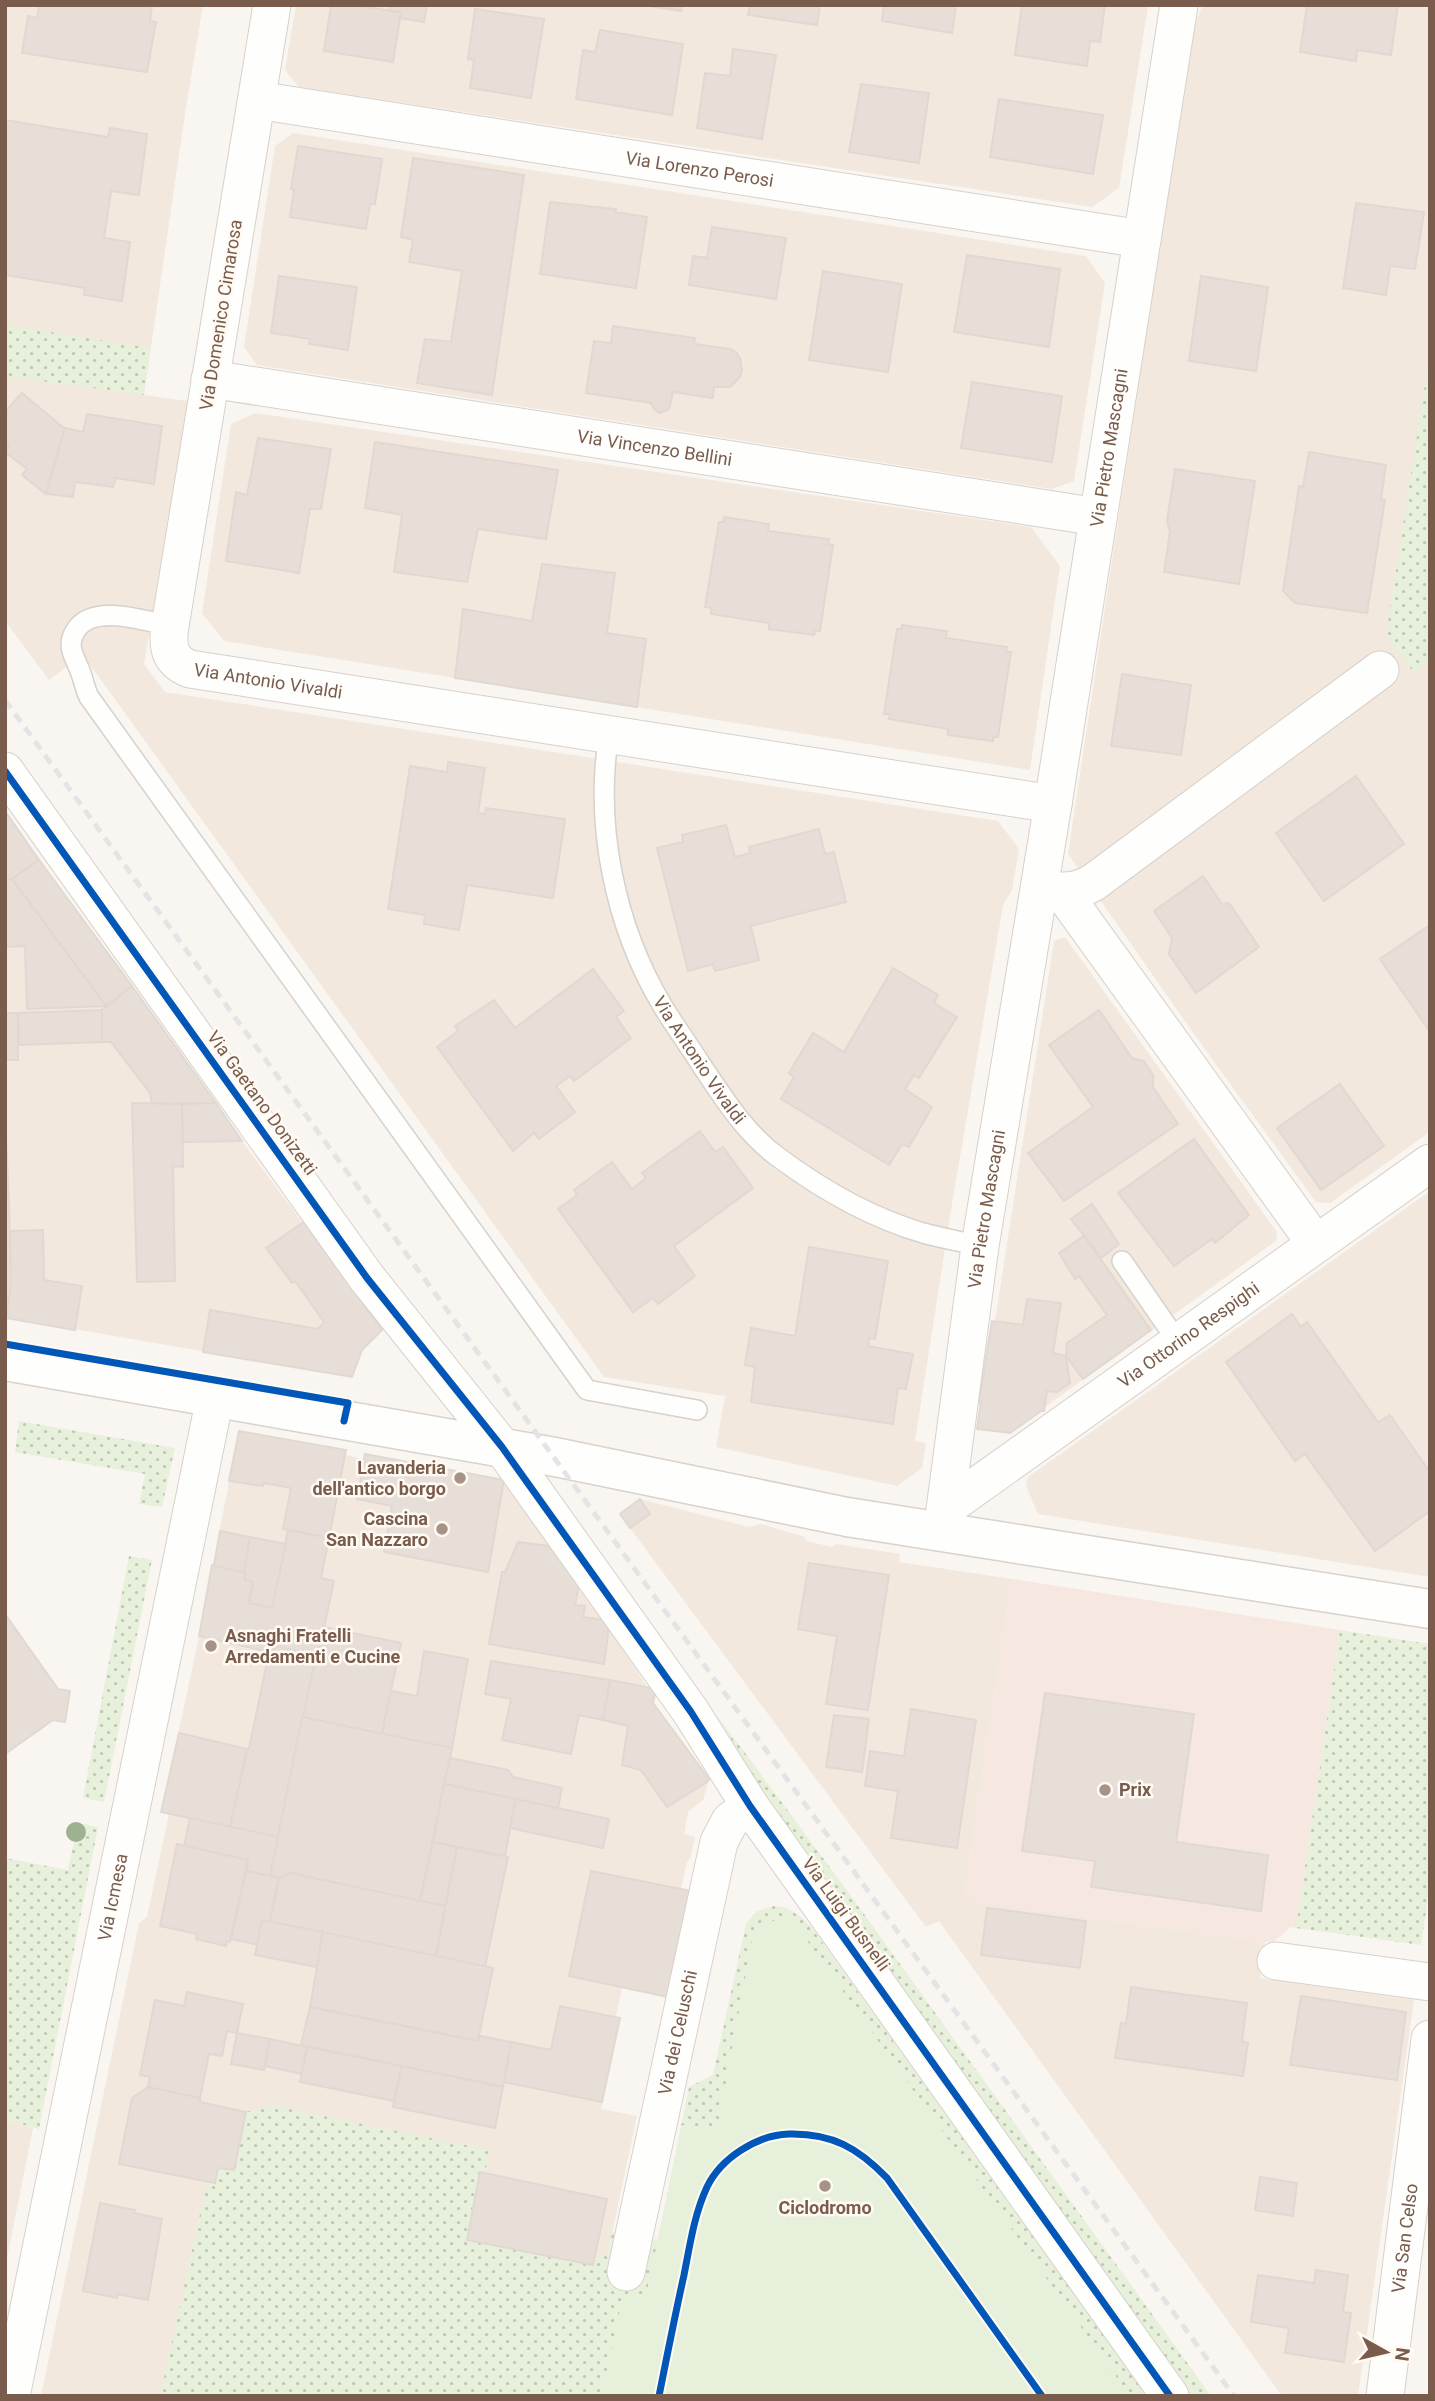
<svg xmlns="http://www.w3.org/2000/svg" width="1435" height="2401" font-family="Roboto,sans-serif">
	<defs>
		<pattern id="green-dots" width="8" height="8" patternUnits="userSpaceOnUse" patternTransform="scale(1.75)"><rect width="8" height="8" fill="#e7f0db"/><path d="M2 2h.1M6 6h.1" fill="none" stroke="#c0c6b4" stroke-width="1.8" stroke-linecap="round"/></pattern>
	</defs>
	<rect width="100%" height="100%" fill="#f9f5f0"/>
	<g fill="#f2e8de">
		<polygon points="5,5 203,5 186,107 144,395 188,401 144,664 165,692 998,821 1019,849 1012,890 1003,905 951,1210 915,1441 926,1443 922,1468 897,1486 716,1447 725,1396 604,1377 83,655 49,680 5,621"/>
		<polygon points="296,5 1148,5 1148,6 1119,188 1092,207 299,87 285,70"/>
		<polygon points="1203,5 1430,5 1430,352 1413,673 1430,661 1430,1132 1330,1203 1316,1202 1194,1034 1068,854 1185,76 1196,21"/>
		<polygon points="293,133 1086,256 1105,283 1074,481 1052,489 257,365 244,347 275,146"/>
		<polygon points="255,413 1031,527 1060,566 1030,770 224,641 202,613 231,424"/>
		<polygon points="5,811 242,1141 382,1330 362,1350 352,1377 5,1317"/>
		<polygon points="1065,937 1277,1232 1276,1241 1045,1407 1044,1411 1041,1411 1010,1433 977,1429 981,1402 979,1402 992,1321 995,1321 1054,941"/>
		<polygon points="1430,1191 1430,1577 1038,1514 1026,1486 1028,1477"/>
		<polygon points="239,1431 346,1450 346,1455 363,1459 365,1454 504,1480 609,1627 647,1687 656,1689 653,1703 709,1779 703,1800 688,1812 684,1834 695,1837 690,1859 687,1862 681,1889 668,1997 622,1987 616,2017 620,2018 601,2109 637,2116 600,2290 601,2396 41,2396 139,1923 147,1917 169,1814 161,1812 195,1656"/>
		<polygon points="640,1499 749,1527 761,1524 805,1537 807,1541 832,1547 836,1544 900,1554 899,1562 1012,1579 964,1899 1265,1942 1260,1978 1414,2000 1358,2396 1282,2396 939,1921 926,1927 630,1528 650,1514"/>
		<polygon points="5,2120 33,2128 5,2268"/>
	</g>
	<polygon fill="#f6e8e1" points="1012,1579 1340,1630 1296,1928 1291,1927 1272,1943 964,1899"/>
	<g fill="url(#green-dots)">
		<polygon points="5,325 150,348 144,395 5,376"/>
		<polygon points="1430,352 1430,661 1414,673 1386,635"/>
		<polygon points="19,1421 175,1448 162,1507 139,1504 145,1474 15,1452"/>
		<polygon points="129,1556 152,1560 104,1802 83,1798"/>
		<polygon points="1340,1630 1430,1644 1430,1885 1421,1945 1296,1928"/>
		<polygon points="716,1714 846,1889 1211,2396 1190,2396 963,2080 768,1800"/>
		<polygon points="78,1823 98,1827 39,2129 5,2120 5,1858 68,1870"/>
		<path d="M774,1906C792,1907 803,1917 814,1931L1148,2396H160L207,2182L215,2183L218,2168L234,2170L246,2112L270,2105L489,2150L485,2173L480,2172L467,2240L608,2255L612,2232L658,2240L689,2087L713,2075L746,1924L757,1911Z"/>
	</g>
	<polygon fill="#e7f0db" points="791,1918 1130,2396 601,2396 623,2296 645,2300 682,2125 708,2131 718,2125 755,1924"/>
	<g fill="#e6ded7" stroke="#e2d8d2" stroke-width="2">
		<polygon points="39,5 152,5 150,21 156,22 147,72 22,53 28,16 37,18"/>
		<polygon points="331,5 352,5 401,12 393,62 324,51"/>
		<polygon points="390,5 427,5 424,22 400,18 401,12 389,11"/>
		<polygon points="643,5 682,5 681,11"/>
		<polygon points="750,5 820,5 817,25 748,15"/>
		<polygon points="884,5 956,5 952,33 882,21"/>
		<polygon points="1022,5 1105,5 1100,42 1090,41 1087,66 1015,55"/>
		<polygon points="1307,5 1398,5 1391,55 1357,50 1356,61 1300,52"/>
		<polygon points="475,9 544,19 531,98 470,88 474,60 468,59"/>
		<polygon points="600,30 683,44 672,115 576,99 583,50 595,52"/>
		<polygon points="733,49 776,55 762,139 697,128 705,73 730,76"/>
		<polygon points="861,84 929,93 919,163 849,152"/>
		<polygon points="999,99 1103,115 1093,174 990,157"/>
		<polygon points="5,120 108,137 110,128 147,134 139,195 111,191 104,238 130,242 122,301 84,295 85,288 5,275"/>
		<polygon points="298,146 382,159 375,204 370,204 366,229 290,217 294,190 291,189"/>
		<polygon points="413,158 524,175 492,395 417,383 425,339 451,342 462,271 409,262 413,240 401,237"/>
		<polygon points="550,202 616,209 615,212 647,217 636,288 540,274"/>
		<polygon points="1356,203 1424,212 1415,269 1390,266 1386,295 1343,288"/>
		<polygon points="712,227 786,238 776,299 689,285 693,256 707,258"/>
		<polygon points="967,255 1060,269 1049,347 954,332"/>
		<polygon points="823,271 902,284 888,372 809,360"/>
		<polygon points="279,276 357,287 348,350 309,344 310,339 271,333"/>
		<polygon points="1201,276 1268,287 1256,371 1189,361"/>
		<polygon points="613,326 695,338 694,344 730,349 736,352 740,358 742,371 740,377 730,387 714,387 713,398 673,392 669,409 660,413 654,409 651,403 586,393 594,341 611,343"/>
		<polygon points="972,382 1062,396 1052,462 961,448"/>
		<polygon points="22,393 65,429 46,494 22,475 27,469 5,452 9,445 5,442 5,412"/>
		<polygon points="87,414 162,426 154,484 116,478 113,487 75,482 73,497 46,494 65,428 83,432"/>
		<polygon points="258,438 331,449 321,509 310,509 299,573 226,561 236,492 247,495"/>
		<polygon points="375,442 558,470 546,539 478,529 467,582 394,572 402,515 365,508"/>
		<polygon points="1309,452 1386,465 1381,499 1385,500 1367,613 1295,603 1283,591 1299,486 1303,487"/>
		<polygon points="1175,469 1255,481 1239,584 1164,572 1170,532 1167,521"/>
		<polygon points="724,517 769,524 768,531 829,539 828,544 833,545 820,631 815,631 814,635 769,629 769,623 711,614 711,608 705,607 719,522 723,522"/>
		<polygon points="542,564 615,573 607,633 646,639 637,707 455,678 463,609 532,621"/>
		<polygon points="902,625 947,631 946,638 1007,647 1006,652 1011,652 998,737 993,737 993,741 948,735 948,729 889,719 890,714 884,714 897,629 902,629"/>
		<polygon points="1122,674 1191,685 1181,755 1111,746"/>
		<polygon points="448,762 485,768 478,813 485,814 486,808 565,819 553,898 467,885 459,930 424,924 425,915 388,909 410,766 447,772"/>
		<polygon points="1356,776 1404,844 1324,901 1276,833"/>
		<polygon points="5,811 39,860 12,879 5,880"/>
		<polygon points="726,825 735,857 750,853 749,847 819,829 825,854 834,852 846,902 751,926 759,960 715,971 713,964 688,971 657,848 683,842 682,835"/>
		<polygon points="39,860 132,986 106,1006 12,879"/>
		<polygon points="1203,876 1222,904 1229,903 1259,947 1196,993 1169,954 1172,938 1154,911"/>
		<polygon points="12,879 106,1006 27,1009 25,946 6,947 5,940 5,880"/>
		<polygon points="1430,925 1430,1032 1380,959"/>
		<polygon points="893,968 938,995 934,1003 957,1017 919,1078 914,1075 905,1089 932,1107 909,1147 902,1144 889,1165 781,1099 794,1077 789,1073 813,1033 844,1052"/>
		<polygon points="593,969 624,1011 616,1017 631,1038 574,1081 570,1076 556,1086 575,1112 539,1139 534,1133 513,1151 437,1047 458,1031 455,1026 494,1000 515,1028"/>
		<polygon points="132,986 216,1103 152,1104 150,1093 111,1042 102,1042 102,1010"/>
		<polygon points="102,1010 102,1042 19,1045 18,1013"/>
		<polygon points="1099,1010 1132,1058 1144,1061 1153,1075 1153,1087 1178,1124 1064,1201 1028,1153 1093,1107 1049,1045"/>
		<rect x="5" y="1013" width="13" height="47"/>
		<polygon points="1340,1084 1384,1146 1321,1190 1277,1128"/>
		<polygon points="132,1103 182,1104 183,1167 173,1166 175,1281 137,1282"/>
		<polygon points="216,1103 242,1141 183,1142 182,1104"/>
		<polygon points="5,1118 9,1200 5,1200"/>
		<polygon points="700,1131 715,1152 723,1147 753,1188 674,1246 695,1276 658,1304 653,1298 633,1312 558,1209 577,1195 574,1190 612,1162 632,1189 646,1178 642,1173"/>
		<polygon points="1194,1139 1249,1215 1215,1243 1212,1239 1174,1266 1118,1193"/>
		<polygon points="5,1200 9,1200 11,1285 6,1318"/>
		<polygon points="1092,1204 1119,1244 1101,1258 1071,1219"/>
		<polygon points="304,1222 382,1330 362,1350 352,1377 203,1352 210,1310 318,1329 324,1322 295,1281 292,1283 266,1248"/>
		<polygon points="43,1230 44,1280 82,1286 75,1330 6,1318 11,1285 10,1231"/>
		<polygon points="1084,1236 1151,1330 1083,1379 1066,1356 1067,1343 1107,1315 1079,1276 1075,1279 1059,1253"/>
		<polygon points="809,1247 888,1261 875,1339 869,1338 868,1346 913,1354 906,1389 898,1388 893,1424 751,1402 755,1367 745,1365 751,1328 795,1336"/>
		<polygon points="1027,1299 1061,1303 1053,1353 1066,1356 1070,1383 1057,1392 1047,1391 1044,1411 1041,1411 1010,1433 977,1429 981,1402 979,1402 992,1321 1023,1325"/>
		<polygon points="1292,1314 1301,1327 1307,1322 1378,1422 1390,1415 1430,1472 1430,1511 1375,1551 1305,1454 1295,1461 1226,1362"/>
		<polygon points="239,1431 346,1450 329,1538 283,1529 291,1488 264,1483 263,1486 229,1481"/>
		<polygon points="365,1454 504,1480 488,1572 384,1552 392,1506 357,1499"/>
		<polygon points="640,1499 650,1514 630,1528 620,1514"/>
		<polygon points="288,1530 329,1538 321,1578 334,1581 318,1656 278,1647 269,1652 199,1636 212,1565 246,1572 245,1580 253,1582 249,1603 272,1608"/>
		<polygon points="220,1531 250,1537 244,1572 214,1566"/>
		<polygon points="250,1537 286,1544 272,1608 249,1603 253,1582 245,1580 246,1572 244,1572"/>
		<polygon points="518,1542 558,1547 580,1579 575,1605 585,1606 583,1617 604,1620 609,1627 604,1664 489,1644 502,1572 505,1572"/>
		<polygon points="809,1563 889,1575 868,1710 826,1704 837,1636 798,1629"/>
		<polygon points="5,1614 58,1689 70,1691 65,1722 53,1720 5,1754"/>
		<polygon points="324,1627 401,1643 382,1734 302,1717 316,1655 318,1656"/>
		<polygon points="278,1647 316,1655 278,1837 230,1827 247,1749 249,1749 269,1652"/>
		<polygon points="424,1651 468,1659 452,1748 382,1734 391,1691 417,1696"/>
		<polygon points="491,1661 610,1680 603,1720 579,1715 571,1754 502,1740 511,1699 485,1694"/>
		<polygon points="610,1680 656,1689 653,1703 709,1779 707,1782 667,1807 641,1770 622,1765 628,1726 603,1720"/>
		<polygon points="1045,1693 1194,1714 1176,1842 1268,1855 1261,1911 1091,1887 1095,1861 1022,1851"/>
		<polygon points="911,1709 976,1720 957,1848 891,1838 898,1791 865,1786 870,1751 904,1756"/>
		<polygon points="834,1715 869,1719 862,1772 826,1767"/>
		<polygon points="302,1717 452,1748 420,1901 290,1873 279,1878 270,1876"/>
		<polygon points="179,1733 247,1749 230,1827 161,1812"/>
		<polygon points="450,1758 508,1770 513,1777 562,1788 558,1808 444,1784"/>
		<polygon points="444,1784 516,1799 505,1856 433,1842"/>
		<polygon points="516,1799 609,1819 603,1848 510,1828"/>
		<polygon points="190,1818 278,1837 270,1876 246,1871 248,1860 184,1846"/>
		<polygon points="433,1842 457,1847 445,1906 420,1901"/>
		<polygon points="177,1844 248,1860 230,1942 227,1941 226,1946 196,1939 197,1934 160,1926"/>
		<polygon points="457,1847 508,1857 485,1967 436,1956"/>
		<polygon points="246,1871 279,1878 270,1922 262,1920 258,1945 231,1939"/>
		<polygon points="591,1871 691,1891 668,1997 569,1976"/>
		<polygon points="290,1873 445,1906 436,1956 270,1922 279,1878"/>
		<polygon points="987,1908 1086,1921 1080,1968 981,1955"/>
		<polygon points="262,1920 323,1932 317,1967 255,1955"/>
		<polygon points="323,1932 493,1968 478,2041 310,2007"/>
		<polygon points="1131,1987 1247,2003 1242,2041 1248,2043 1243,2076 1115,2058 1121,2023 1126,2024"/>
		<polygon points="187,1992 243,2004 237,2033 227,2031 222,2056 209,2054 200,2098 148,2087 150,2077 140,2075 155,2000 184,2006"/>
		<polygon points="1301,1996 1406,2012 1397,2080 1290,2065"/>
		<polygon points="560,2006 620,2018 602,2102 504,2082 511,2042 551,2050"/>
		<polygon points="310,2007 478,2041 480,2036 511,2042 503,2087 301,2045"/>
		<polygon points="237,2033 270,2039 264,2070 231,2064"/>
		<polygon points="270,2039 307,2047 302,2074 265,2066"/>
		<polygon points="307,2047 402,2066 394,2101 300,2082"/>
		<polygon points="402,2066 503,2087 495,2128 393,2107"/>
		<polygon points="148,2087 200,2098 200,2102 246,2112 234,2170 218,2168 215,2183 119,2164 132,2098"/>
		<polygon points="480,2172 607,2199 593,2265 467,2240"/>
		<polygon points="1260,2177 1297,2183 1293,2216 1255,2210"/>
		<polygon points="100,2203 135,2210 134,2213 162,2219 148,2300 117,2294 117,2298 83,2291"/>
		<polygon points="1316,2270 1348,2275 1343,2312 1351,2313 1344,2362 1285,2353 1289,2328 1251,2322 1258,2275 1314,2283"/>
	</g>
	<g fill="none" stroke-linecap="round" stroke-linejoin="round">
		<defs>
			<g id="lane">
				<path d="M170,626C145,621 93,603 76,630C67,643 72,653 78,666C83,676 84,687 89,697L587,1390L697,1410"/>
				<path id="s1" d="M609,734C594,825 615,926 662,1005C674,1025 688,1044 700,1063C723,1097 744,1132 778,1157C821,1189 872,1218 923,1233C942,1238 962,1242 980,1246"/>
				<polyline points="1122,1261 1178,1342"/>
			</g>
			<g id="street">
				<path id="s2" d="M272,5L170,626C167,646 169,661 190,669L1053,804"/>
				<path id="s3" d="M257,100L1142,239"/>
				<path id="s4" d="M210,379L1098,517"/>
				<polyline points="5,771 367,1278 502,1447 691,1712 750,1806 1170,2396"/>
				<path d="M1041,889C1062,892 1076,893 1094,882L1380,670"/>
				<polyline points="1063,893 1316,1244"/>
				<path id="s5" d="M946,1508L1430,1163"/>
				<path id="s6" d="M942,1532L980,1246L1053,804L1179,5"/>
				<polyline points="1276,1961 1430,1982"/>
				<path id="s7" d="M626,2272L719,1842L730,1821L750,1806"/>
				<path id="s8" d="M11,2396L215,1398"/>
				<path id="s9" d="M1385,2396L1430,2039"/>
			</g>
			<polyline id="secondary" points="5,1361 555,1457 847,1517 1430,1609"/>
		</defs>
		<use href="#lane" stroke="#d7d1cb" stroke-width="22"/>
		<use href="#street" stroke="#d7d1cb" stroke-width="39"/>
		<use href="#secondary" stroke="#d9d2cb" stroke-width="41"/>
		<use href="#lane" stroke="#fefefd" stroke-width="19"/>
		<use href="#street" stroke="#fefefd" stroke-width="37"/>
		<use href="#secondary" stroke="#fefefd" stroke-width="38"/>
		<polyline stroke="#e6e3e7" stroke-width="5" stroke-dasharray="10 7" stroke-linecap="butt" points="5,700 1234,2396"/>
		<defs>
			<g id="cycleway">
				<polyline points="5,771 367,1278 502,1447 691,1712 750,1806 1170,2396"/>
				<polyline points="5,1344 348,1403 344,1421"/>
				<path d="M659,2396C667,2356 675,2315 684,2275C690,2245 694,2215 707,2187C721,2158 757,2135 789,2134C832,2133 858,2148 887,2178L1042,2396"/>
			</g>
		</defs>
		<use href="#cycleway" stroke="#fffaf3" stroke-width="11"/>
		<use href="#cycleway" stroke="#0057b8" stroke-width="7"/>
	</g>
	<circle fill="#9eb190" cx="76" cy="1832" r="10"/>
	<g fill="#a69286" stroke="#fffaf3" stroke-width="2.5">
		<circle cx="460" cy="1478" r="7"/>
		<circle cx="442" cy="1529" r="7"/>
		<circle cx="211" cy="1646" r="7"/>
		<circle cx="1105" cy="1790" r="7"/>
		<circle cx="825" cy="2186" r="7"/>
	</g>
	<g text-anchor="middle" stroke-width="5" stroke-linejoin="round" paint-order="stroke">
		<g font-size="18" fill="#7a5c4d" stroke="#fffaf3">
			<text dy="6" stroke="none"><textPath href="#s3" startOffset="448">Via Lorenzo Perosi</textPath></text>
			<text transform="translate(221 315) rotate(-81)" y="6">Via Domenico Cimarosa</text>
			<text dy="6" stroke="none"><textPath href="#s6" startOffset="1097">Via Pietro Mascagni</textPath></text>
			<text dy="6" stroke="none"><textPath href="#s4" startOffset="450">Via Vincenzo Bellini</textPath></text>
			<text dy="6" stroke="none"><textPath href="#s2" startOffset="761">Via Antonio Vivaldi</textPath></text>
			<text dy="6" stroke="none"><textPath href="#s1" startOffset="348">Via Antonio Vivaldi</textPath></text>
			<text transform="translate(262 1103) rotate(54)" y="6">Via Gaetano Donizetti</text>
			<text dy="6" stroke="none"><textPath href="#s6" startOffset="326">Via Pietro Mascagni</textPath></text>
			<text dy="6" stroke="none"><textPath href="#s5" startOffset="298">Via Ottorino Respighi</textPath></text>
			<text dy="6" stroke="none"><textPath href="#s8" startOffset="509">Via Icmesa</textPath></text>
			<text transform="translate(846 1914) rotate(54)" y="6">Via Luigi Busnelli</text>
			<text dy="6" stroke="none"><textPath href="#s7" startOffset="245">Via dei Celuschi</textPath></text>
			<text dy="6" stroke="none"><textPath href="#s9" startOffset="159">Via San Celso</textPath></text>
		</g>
		<g font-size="18" font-weight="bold" fill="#7a5c4d" stroke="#fffaf3" text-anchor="end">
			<text x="446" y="1474">Lavanderia<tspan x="446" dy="21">dell'antico borgo</tspan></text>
			<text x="428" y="1525">Cascina<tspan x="428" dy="21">San Nazzaro</tspan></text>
			<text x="225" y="1642" text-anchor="start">Asnaghi Fratelli<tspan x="225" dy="21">Arredamenti e Cucine</tspan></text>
			<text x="1119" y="1796" text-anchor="start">Prix</text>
			<text x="825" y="2214" text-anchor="middle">Ciclodromo</text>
		</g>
	</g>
	<rect width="1435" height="2401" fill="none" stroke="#7a5c4d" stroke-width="14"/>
	<g transform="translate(1386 2352) rotate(98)" stroke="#fffaf3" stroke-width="5" paint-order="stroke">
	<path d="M0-5L12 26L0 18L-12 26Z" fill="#7a5c4d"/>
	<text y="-10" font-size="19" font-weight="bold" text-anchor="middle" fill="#7a5c4d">N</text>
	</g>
</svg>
